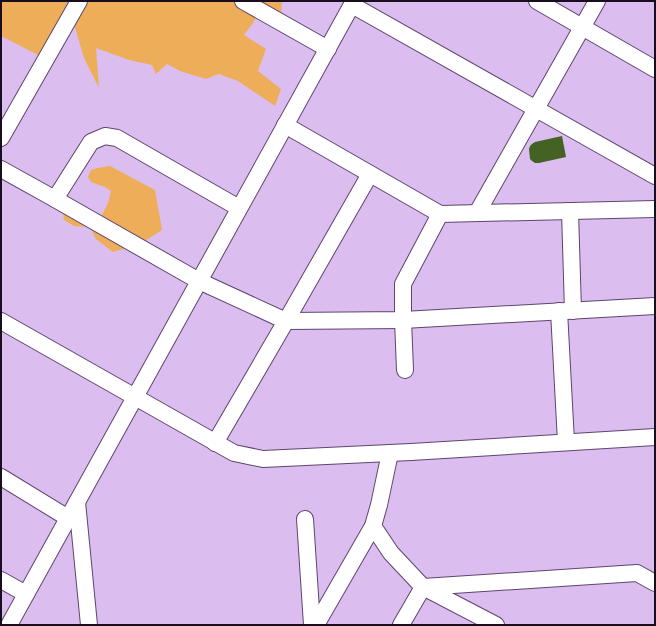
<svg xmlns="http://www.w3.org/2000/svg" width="656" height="626" font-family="'Fira Sans',sans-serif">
	<rect width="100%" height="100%" fill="#dbbeef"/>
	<g fill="#eead59">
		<polygon points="1,1 282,1 281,16 257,17 244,35 266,49 258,71 281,89 275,106 238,81 219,74 206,79 180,71 167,64 156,74 152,65 129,60 96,48 99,88 84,58 74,24 28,90 38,55 1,36"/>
		<polygon points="110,166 155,190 162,230 140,244 113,252 96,239 90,227 74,226 64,220 62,206 101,217 108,203 111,191 105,187 91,182 88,177 91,170 98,168"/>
	</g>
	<polygon fill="#436223" points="562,136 566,157 539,163 535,163 532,161 530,159 529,149 530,146 532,144 535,142"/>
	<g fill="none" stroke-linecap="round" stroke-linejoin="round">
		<defs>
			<g id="minor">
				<polyline points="243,1 328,49"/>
				<polyline points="537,1 655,69"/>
				<polyline points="352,5 655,176"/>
				<polyline points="285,125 440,214 655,209"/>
				<polyline points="1,138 79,1"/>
				<polyline points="1,169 55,199 91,142 105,136 117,138 239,208"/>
				<polyline points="55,199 199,281 286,321 403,320 655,306"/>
				<polyline points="570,211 573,311"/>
				<polyline points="477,213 597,1"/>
				<polyline points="559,311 566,442"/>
				<polyline points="1,321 234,453 263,459 411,452 655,437"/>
				<polyline points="405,370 403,320 403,284 440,214"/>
				<polyline points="215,443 286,321 370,174"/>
				<polyline points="1,477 68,518"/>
				<polyline points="77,502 89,625"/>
				<polyline points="305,519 312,625"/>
				<polyline points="373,526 391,553 423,587 496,625"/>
				<polyline points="1,580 26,594"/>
				<polyline points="423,587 637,573 655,583"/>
				<polyline points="9,625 354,1"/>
				<polyline points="316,625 373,526 379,505 390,453"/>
				<polyline points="401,625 423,587"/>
			</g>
		</defs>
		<use href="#minor" stroke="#5e446e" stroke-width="18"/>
		<use href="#minor" stroke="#fff" stroke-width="16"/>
	</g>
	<rect width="656" height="626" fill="none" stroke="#180d1e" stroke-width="4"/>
</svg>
